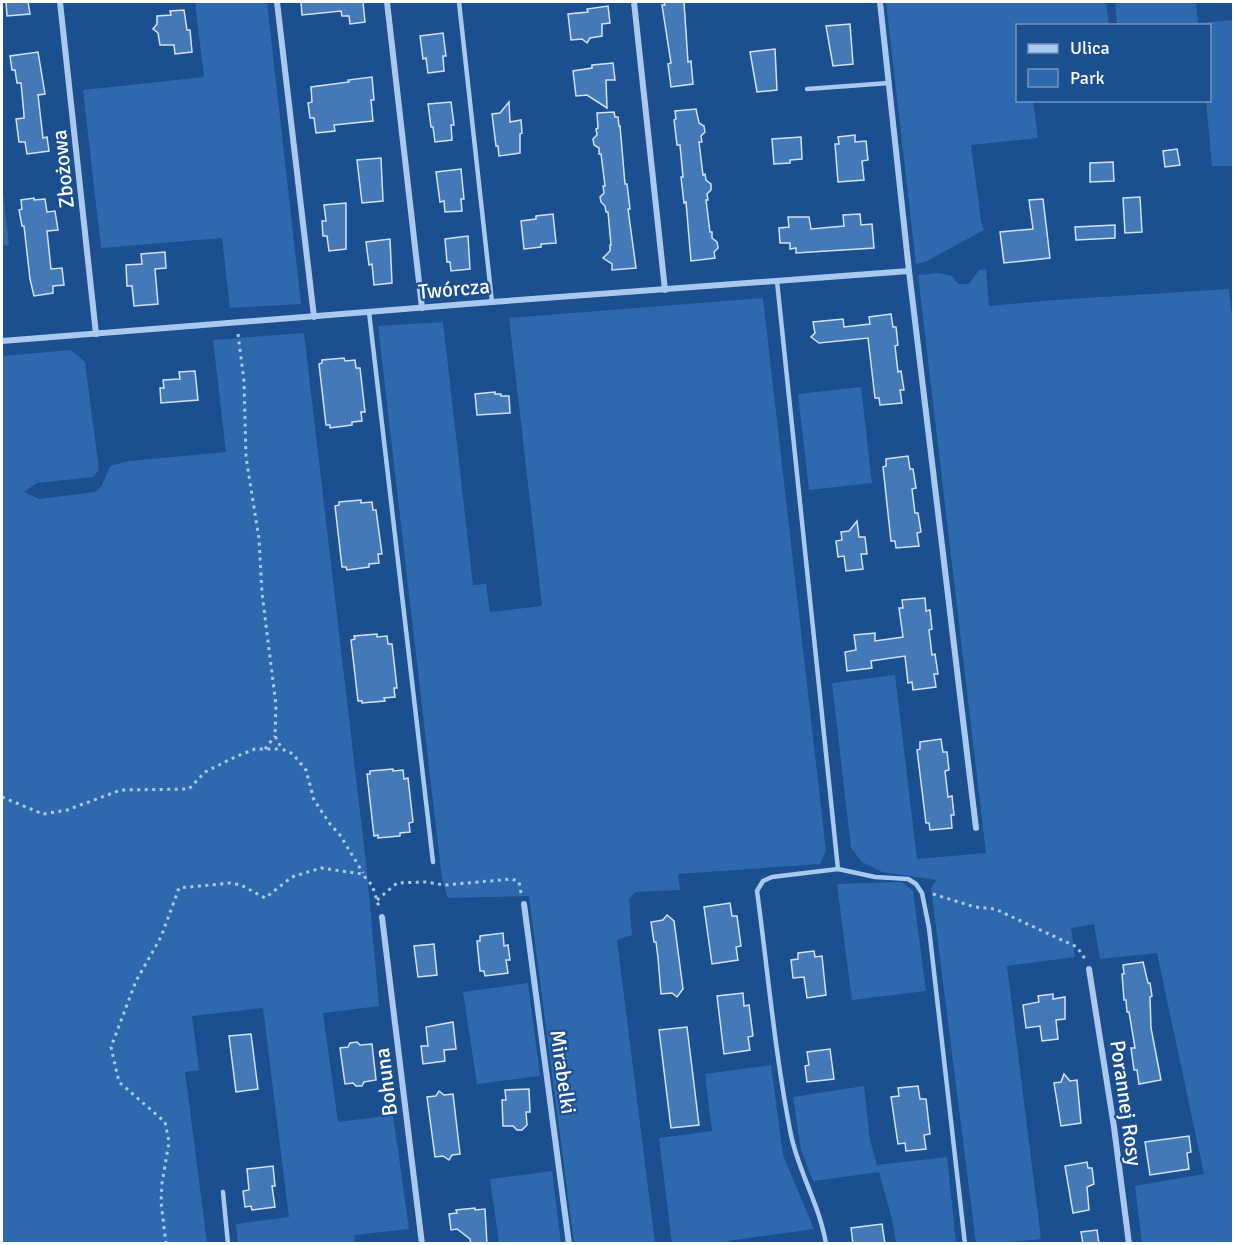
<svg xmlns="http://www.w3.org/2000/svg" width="1235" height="1245" font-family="Signika,sans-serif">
	<rect width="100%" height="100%" fill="#1b4f8f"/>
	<g fill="#2e69ad">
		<polygon points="195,2 267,2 301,304 230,308 222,238 101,248 83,90 204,77"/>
		<polygon points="886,2 1106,2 1109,25 1018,26 1018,100 1033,101 1038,138 971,145 981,221 984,230 925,262 916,264"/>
		<polygon points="1115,2 1196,2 1198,23 1233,20 1233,166 1212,166 1206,101 1210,100 1210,26 1117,25"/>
		<polygon points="2,184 9,245 2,246"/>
		<polygon points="986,269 989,306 1055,300 1229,289 1234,334 1233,1243 1142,1243 1135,1186 1204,1174 1157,953 1100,959 1094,924 1071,928 1075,957 1007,966 1041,1239 1000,1243 976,1243 931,888 937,880 882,872 862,862 851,848 832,683 895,675 917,859 986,853 918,275 939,273 952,276 958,284 969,284 979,270"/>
		<polygon points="763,298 826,851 820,864 678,874 680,890 635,892 629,899 632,935 617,940 655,1243 574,1243 529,896 448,898 442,879 378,326 443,322 473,585 486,584 490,612 542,606 509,318"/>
		<polygon points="304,333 367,872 379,1006 323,1013 338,1122 393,1115 409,1229 354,1235 355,1243 238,1243 236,1224 289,1217 263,1008 192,1016 199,1070 185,1072 207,1243 2,1243 2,356 71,350 85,362 99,470 93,477 37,483 24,492 39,499 95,492 101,487 110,466 129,461 226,452 213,340"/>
		<polygon points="861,387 872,483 809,490 798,394"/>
		<polygon points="902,882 913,891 926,991 852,1000 837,884"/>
		<polygon points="528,983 540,1076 477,1084 463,992"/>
		<polygon points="771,1065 783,1155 814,1229 727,1241 727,1243 672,1243 659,1138 712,1131 705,1074"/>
		<polygon points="864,1086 870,1140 877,1165 947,1157 956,1243 896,1243 892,1219 879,1172 813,1181 801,1150 793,1097"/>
		<polygon points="552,1171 561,1243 499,1243 490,1179"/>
	</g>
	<g fill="#4478b7" stroke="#cfe3fa" stroke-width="1.5">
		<polygon points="6,2 28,2 30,14 7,16"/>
		<polygon points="301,2 363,2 365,22 350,24 349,16 342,16 341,11 302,15"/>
		<polygon points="664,2 684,2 688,62 691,61 693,84 671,87 668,64 671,63 662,5 665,5"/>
		<polygon points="608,6 610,23 602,24 602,36 590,38 587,43 582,39 571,40 568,14 588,12 587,9"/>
		<polygon points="184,10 187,30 190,30 192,52 175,54 174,45 160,45 158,33 153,29 157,24 157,16 171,15 170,11"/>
		<polygon points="850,24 853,64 833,66 826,26"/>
		<polygon points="443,33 446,56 443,56 444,71 428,73 426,58 423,59 420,36"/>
		<polygon points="775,49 777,90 757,92 750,52"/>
		<polygon points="38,52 45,94 38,95 43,138 47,137 49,151 27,154 25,142 19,142 16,119 24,118 24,115 21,83 17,83 15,70 12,70 10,56"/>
		<polygon points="613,63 615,80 606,80 607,108 587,95 576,96 573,71 592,68 592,65"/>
		<polygon points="372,77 374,100 371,100 373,121 334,125 335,131 316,133 314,118 310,118 308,103 312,102 311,87 349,82 348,80"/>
		<polygon points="451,102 454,125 451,125 452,140 435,142 433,127 431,127 428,104"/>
		<polygon points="509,102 510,122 521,120 522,133 520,134 520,153 499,156 498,146 496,146 492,114 500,113"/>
		<polygon points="696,109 699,123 704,126 705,132 701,136 702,142 699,142 703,175 705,174 706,180 711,184 711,190 707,194 708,200 706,200 710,232 712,232 712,238 717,242 718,248 714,252 715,258 691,261 686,202 684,203 681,177 683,177 680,145 677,145 674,120 676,119 675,111"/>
		<polygon points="614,112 615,117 618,117 619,126 620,126 625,184 627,184 630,209 628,209 636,268 612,270 612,264 603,258 610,251 610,245 611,245 608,212 606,212 605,206 601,202 600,197 604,193 603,186 605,186 601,154 599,154 599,148 594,145 593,139 597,135 596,129 598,128 597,113"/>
		<polygon points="855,135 855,142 866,141 868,160 862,161 864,180 838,182 835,144 839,144 838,137"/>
		<polygon points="801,137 802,159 790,160 790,163 774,164 772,139"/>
		<polygon points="1177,149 1180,165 1165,167 1163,151"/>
		<polygon points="381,158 383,201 362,203 357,160"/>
		<polygon points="1113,162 1114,181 1090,182 1090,163"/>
		<polygon points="461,169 464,199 461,199 462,211 445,212 444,201 440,202 436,172"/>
		<polygon points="1140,197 1142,232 1125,233 1123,198"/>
		<polygon points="34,198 34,200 45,199 47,212 55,211 58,230 47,231 51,269 62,268 64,285 53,286 53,293 34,296 30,279 24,226 22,226 19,210 22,209 21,200"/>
		<polygon points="1043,199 1050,258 1004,263 1000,232 1033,229 1029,200"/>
		<polygon points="346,203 346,249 329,251 327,236 323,236 322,221 326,221 324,205"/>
		<polygon points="553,214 556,243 541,244 541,247 524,249 521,221 536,219 536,216"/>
		<polygon points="860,214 861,225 872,224 874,248 796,253 796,248 790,249 790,243 780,243 779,228 789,227 788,217 809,217 811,229 844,226 843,215"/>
		<polygon points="1115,225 1115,238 1076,240 1075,227"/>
		<polygon points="468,236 470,269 451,271 450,262 447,262 445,239"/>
		<polygon points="390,239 392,283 374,285 372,264 369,265 366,242"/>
		<polygon points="165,252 166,268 155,269 158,304 134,306 132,286 127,286 126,265 142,264 141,254"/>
		<polygon points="891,314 893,327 896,327 898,345 895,346 898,372 901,371 904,390 900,390 902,403 880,405 879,398 875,398 868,338 819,343 811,337 815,333 813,322 843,319 844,327 870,324 869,317"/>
		<polygon points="344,358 345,361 355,360 356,368 360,368 365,412 361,412 362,421 352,422 352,425 330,428 330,425 326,425 319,364 322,363 322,360"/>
		<polygon points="195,371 198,400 161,403 160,388 164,388 163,380 180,379 179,372"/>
		<polygon points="495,392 495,394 501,394 501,396 509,396 510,413 477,415 475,394"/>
		<polygon points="908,456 910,469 913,469 916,488 912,489 915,513 918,513 921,532 917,533 919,546 896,548 895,541 891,541 883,467 886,466 886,459"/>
		<polygon points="361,500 361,503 372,502 373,510 376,510 382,554 378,554 379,563 369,564 369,567 347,570 346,567 342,567 335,506 339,505 339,502"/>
		<polygon points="857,521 859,537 865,537 867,554 861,554 863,569 846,571 844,556 838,557 836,541 842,540 841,532 849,531"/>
		<polygon points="925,598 926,611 930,610 932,629 929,630 932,655 935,654 938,674 934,674 936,687 913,690 912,682 908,683 905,656 871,661 872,668 847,671 845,652 856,650 854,635 875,633 875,641 903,637 899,608 903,608 902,600"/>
		<polygon points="377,634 377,637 387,636 388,644 392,644 397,688 394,688 395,697 384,698 385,701 362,703 362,701 358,701 351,640 355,639 354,636"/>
		<polygon points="941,739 943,752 947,752 949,770 945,771 948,797 952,796 954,815 951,815 952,828 930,830 929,823 926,823 917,750 920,749 920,742"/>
		<polygon points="393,769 393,771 403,770 404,779 408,778 413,822 409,823 410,832 400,833 400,836 378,838 378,835 374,836 367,774 370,774 370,771"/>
		<polygon points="730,903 732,916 737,916 741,946 736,947 738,960 712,964 704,907"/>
		<polygon points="667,915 674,921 683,989 677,997 672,993 661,994 658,958 656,942 654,942 651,922 663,920"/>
		<polygon points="503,933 504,946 508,945 510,960 506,960 508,973 485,976 484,971 480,971 477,941 480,941 480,936"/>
		<polygon points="434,944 437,975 418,977 414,946"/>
		<polygon points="814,951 815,957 822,956 826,995 807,998 804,977 793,978 791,960 798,959 798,953"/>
		<polygon points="1143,962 1148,983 1150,983 1152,996 1150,997 1151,1028 1161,1080 1139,1084 1137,1070 1134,1070 1131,1048 1135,1048 1129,1012 1127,1012 1126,1000 1124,1000 1122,974 1124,974 1123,965"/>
		<polygon points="743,993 744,1006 749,1005 753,1036 748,1037 750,1050 724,1054 717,996"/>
		<polygon points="1053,994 1053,999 1065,997 1065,1019 1056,1020 1058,1039 1042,1041 1040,1026 1026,1028 1023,1005 1039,1002 1038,996"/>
		<polygon points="453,1022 456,1049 444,1050 445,1061 423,1064 421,1046 428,1046 426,1027"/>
		<polygon points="687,1027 699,1125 671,1128 659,1030"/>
		<polygon points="251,1034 258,1089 236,1092 229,1036"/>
		<polygon points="357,1042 360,1045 372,1044 376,1080 364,1082 362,1086 356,1086 353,1083 345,1084 340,1048 348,1047 350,1043"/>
		<polygon points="830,1049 834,1079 807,1082 805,1066 809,1065 807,1052"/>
		<polygon points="1064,1074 1070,1081 1077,1080 1081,1123 1061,1126 1054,1083 1061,1082"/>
		<polygon points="918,1086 920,1099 926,1099 930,1134 924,1135 926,1149 906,1151 905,1143 898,1144 891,1097 899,1096 898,1088"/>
		<polygon points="529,1089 530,1112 526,1112 527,1125 522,1130 517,1130 513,1126 503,1126 502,1100 506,1100 505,1090"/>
		<polygon points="439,1091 444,1095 453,1094 460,1154 452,1155 449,1160 443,1156 435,1157 427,1097 436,1096"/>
		<polygon points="1189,1136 1191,1152 1187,1153 1189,1169 1150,1175 1145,1142"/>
		<polygon points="1087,1162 1088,1168 1092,1168 1094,1184 1087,1187 1089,1210 1073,1213 1065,1166"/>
		<polygon points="273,1166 275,1186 272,1186 275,1207 252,1210 251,1206 245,1207 243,1191 249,1190 247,1169"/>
		<polygon points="475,1208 475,1210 485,1209 487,1244 471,1244 470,1239 457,1229 451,1230 449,1214 457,1213 456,1210"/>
		<polygon points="882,1224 885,1244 853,1244 851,1228"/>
		<polygon points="1097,1230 1099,1244 1083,1244 1081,1232"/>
	</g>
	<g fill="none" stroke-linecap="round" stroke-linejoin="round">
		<g stroke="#a9c9ee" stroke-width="3" stroke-dasharray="3 4.5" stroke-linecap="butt">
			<polyline points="238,334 244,381 246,457 259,539 262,593 276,705 275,736 282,749 293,754 306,770 314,800 330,824 340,835 363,873"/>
			<polyline points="265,749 275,736"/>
			<polyline points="2,797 43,814 67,810 121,790 189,789 205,772 235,757 255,749 282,749"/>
			<polyline points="933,894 975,907 995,909 1077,947 1085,959"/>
			<polyline points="377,900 397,883 426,882 445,885 512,879 519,882 521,893"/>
			<polyline points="166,1244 161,1202 162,1183 169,1142 165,1122 119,1082 111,1047 136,981 161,937 179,888 230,883 241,885 265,898 292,877 321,868 362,874 372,885 379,907"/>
		</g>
		<g stroke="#a9c9ee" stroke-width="4.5">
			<polyline points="459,2 492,302"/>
			<polyline points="807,89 889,83"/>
			<polyline points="777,281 838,869"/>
			<polyline points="369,312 433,862"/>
			<polyline points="223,1192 228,1244"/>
			<path d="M826,1244C820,1206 799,1173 791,1135C775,1055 768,972 757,891L763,881L772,877L838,869L875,877L908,879L916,884L922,893L929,928L965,1244"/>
		</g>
		<g stroke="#a9c9ee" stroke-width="6">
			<polyline points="60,2 96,334"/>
			<polyline points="277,2 314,317"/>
			<polyline points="387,2 422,308"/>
			<polyline points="634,2 665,290"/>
			<polyline points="880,2 909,271 976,828"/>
			<polyline points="2,341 492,302 909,271"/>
			<polyline points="524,904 569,1244"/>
			<polyline points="382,917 422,1244"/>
			<polyline points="1089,969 1114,1127 1129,1244"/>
		</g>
	</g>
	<g text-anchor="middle" stroke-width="4.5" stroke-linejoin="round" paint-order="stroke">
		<g font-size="21" fill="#fff" stroke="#1b4f8f">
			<text transform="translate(63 169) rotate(-96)" y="7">Zbożowa</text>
			<text transform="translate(454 289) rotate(-5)" y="7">Twórcza</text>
			<text transform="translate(563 1072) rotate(82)" y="7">Mirabelki</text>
			<text transform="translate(386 1082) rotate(-97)" y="7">Bohuna</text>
			<text transform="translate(1126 1103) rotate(82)" y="7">Porannej Rosy</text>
		</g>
	</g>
	<rect width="1235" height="1245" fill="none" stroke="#ffffff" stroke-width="6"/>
	<rect x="1016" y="24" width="195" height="78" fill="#1b4f8f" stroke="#7695bc" stroke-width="1.5"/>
	<rect x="1028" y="44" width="30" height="9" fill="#a9c9ee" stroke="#7695bc" stroke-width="1.5"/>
	<text x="1070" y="54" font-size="18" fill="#ffffff">Ulica</text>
	<rect x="1028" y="69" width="30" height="18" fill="#2e69ad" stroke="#7695bc" stroke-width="1.5"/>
	<text x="1070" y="84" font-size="18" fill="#ffffff">Park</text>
</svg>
